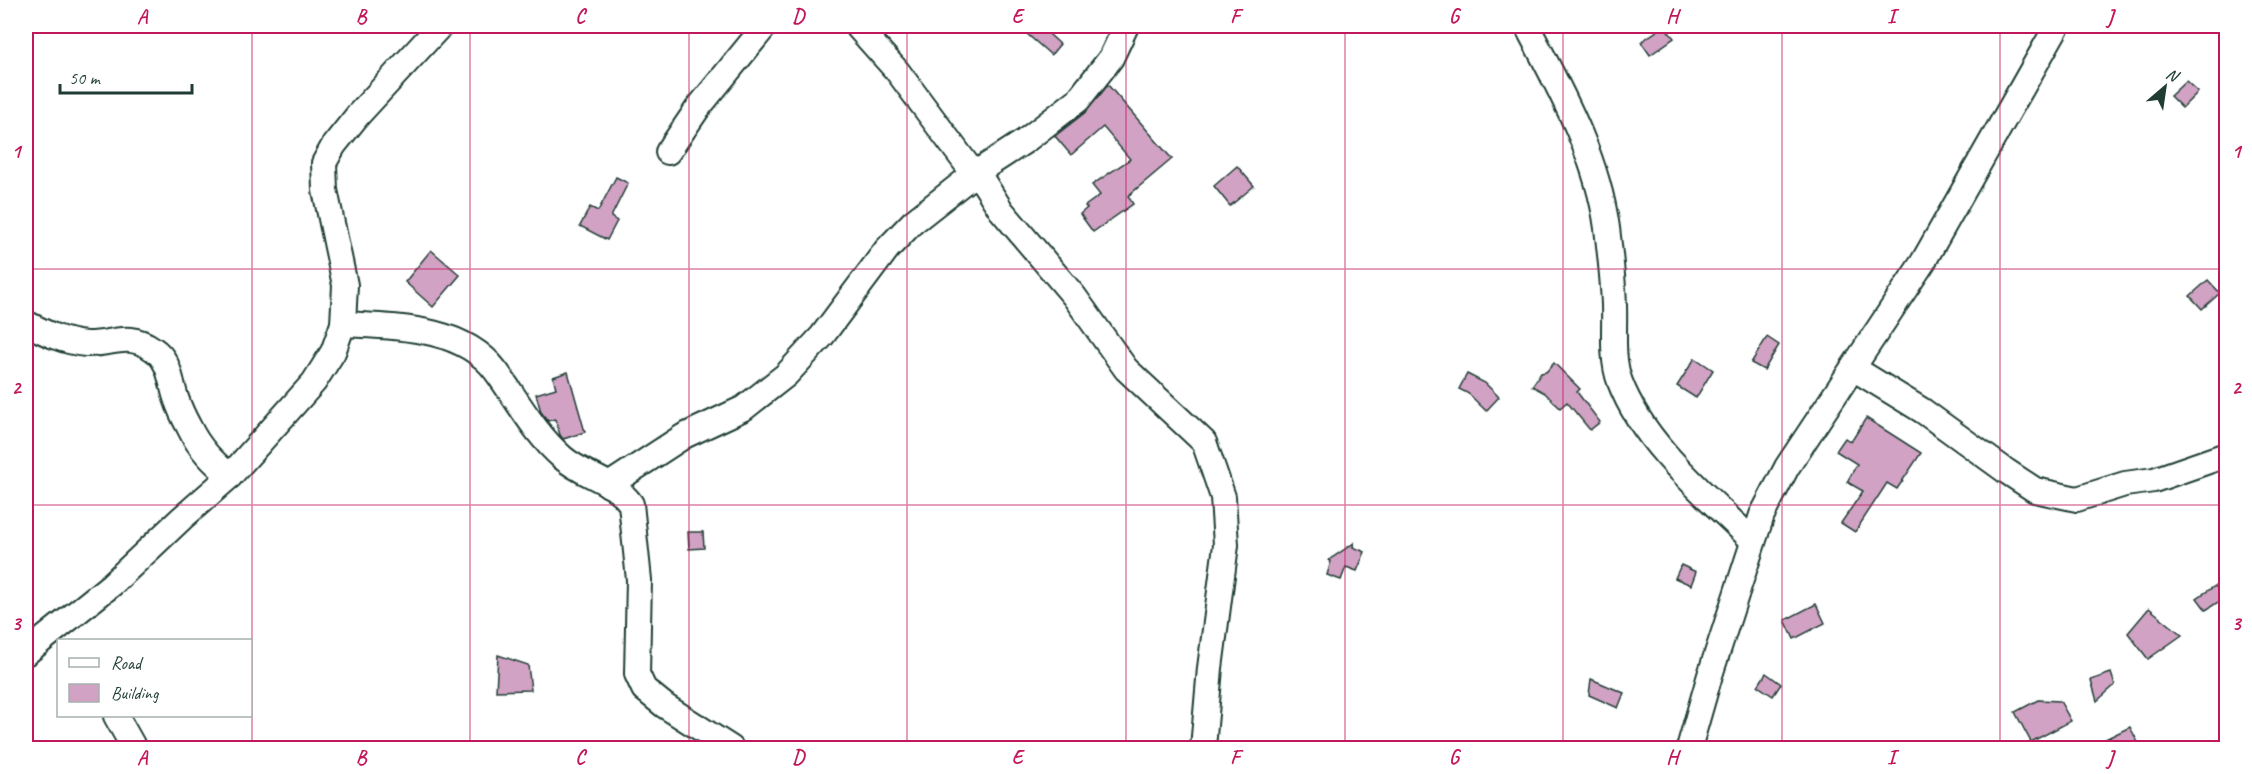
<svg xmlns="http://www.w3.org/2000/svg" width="2252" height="774" font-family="Caveat,sans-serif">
	<rect width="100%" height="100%" fill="#fff"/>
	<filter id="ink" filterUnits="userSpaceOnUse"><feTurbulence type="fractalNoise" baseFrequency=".0167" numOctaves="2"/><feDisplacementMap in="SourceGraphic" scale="12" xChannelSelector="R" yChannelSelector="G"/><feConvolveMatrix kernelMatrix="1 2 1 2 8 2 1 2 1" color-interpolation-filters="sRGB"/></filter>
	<g filter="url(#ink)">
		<g fill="#d1a2c3" stroke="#1f3d34" stroke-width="1.5">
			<polygon points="1035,26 1040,26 1060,44 1051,55 1027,34"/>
			<polygon points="1664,26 1674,38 1650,55 1641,42"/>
			<polygon points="2186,81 2198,92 2182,108 2170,96"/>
			<polygon points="1108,85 1172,159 1128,196 1133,204 1093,232 1080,214 1087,208 1085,206 1100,195 1092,185 1130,159 1103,127 1071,155 1055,136 1087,111"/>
			<polygon points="1237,166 1254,186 1230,206 1214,186"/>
			<polygon points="616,177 628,183 611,217 617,221 607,240 580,226 590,207 598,211"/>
			<polygon points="431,250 460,275 433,307 405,282"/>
			<polygon points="2208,280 2220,293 2202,309 2190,296"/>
			<polygon points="1767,337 1779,345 1764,370 1751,363"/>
			<polygon points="1695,358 1713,370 1696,398 1677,386"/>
			<polygon points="1554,363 1580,389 1577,392 1600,422 1590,430 1567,402 1560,408 1545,393 1532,386 1541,373 1546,372"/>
			<polygon points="568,372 585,432 563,439 560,435 555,419 548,421 541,412 536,394 556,388 553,377"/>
			<polygon points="1467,374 1485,383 1499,397 1486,411 1469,394 1459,389"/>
			<polygon points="1866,418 1921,453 1897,489 1887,483 1855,532 1841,523 1863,491 1847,482 1857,464 1836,451 1845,438 1851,442"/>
			<polygon points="688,532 703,532 704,548 689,549"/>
			<polygon points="1354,543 1353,547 1365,552 1357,571 1346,567 1341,580 1327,575 1331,561 1329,560"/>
			<polygon points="1681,565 1696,572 1691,585 1675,578"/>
			<polygon points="2215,586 2226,597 2206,610 2197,598"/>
			<polygon points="1816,604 1825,623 1794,639 1785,620"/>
			<polygon points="2149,608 2182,635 2148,659 2128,633"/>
			<polygon points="498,655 528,665 531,690 496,691"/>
			<polygon points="1766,673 1781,684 1773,696 1758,686"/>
			<polygon points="2111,673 2115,685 2097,701 2091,680"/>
			<polygon points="1591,679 1624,693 1618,708 1589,695"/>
			<polygon points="2038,700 2060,701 2071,721 2031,742 2015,712"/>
			<polygon points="2130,727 2141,748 2087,748"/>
		</g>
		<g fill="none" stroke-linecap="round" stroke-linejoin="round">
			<defs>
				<g id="minor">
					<polyline points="857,26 898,72 974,174 984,183 1001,210 1074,296 1126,369 1204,442 1223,497 1226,545 1210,668 1203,748"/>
					<path d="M1527,26C1560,90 1597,155 1607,228C1610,253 1613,279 1614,305C1615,330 1611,358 1620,382C1644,445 1706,495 1753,541"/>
					<polyline points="668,152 698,108 765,26"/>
					<path d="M26,323C45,333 64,342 86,344C112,345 128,331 153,349C170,360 170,380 176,398C179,407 184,418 189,427C199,448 213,462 230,476"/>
					<path d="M343,324C395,327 462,326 496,371C518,401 535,434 563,458C584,476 615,481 631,504L639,580L637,674L644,689L665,706L731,748"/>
					<polyline points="1853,368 1923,411 2006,471 2035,490 2077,499 2125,484 2154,480 2226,455"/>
					<polyline points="609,485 684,436 744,408 786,375 822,336 887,249 913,222 974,174 1025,141 1078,100 1111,58 1126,26"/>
					<polyline points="26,653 111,585 182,518 230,476 314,382 333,352 343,324 345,285 325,190 324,163 334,145 358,115 440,26"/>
					<polyline points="116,716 134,748"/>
					<polyline points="1689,748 1710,675 1762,515 1787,467 1923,262 2057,26"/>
				</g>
			</defs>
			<use href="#minor" stroke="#1f3d34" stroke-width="28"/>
			<use href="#minor" stroke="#fff" stroke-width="24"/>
		</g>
	</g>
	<path fill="none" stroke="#c2185b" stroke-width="1.5" stroke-opacity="0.55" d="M252,26V748M470,26V748M689,26V748M907,26V748M1126,26V748M1345,26V748M1563,26V748M1782,26V748M2000,26V748M26,269H2226M26,505H2226"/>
	<rect width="2252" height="774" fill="none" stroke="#fff" stroke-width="66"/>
	<rect x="57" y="639" width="195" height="78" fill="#ffffff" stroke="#a5b1ae" stroke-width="1.5"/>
	<rect x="69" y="658" width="30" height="9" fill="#ffffff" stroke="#a5b1ae" stroke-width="1.5"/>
	<text x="111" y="669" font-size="18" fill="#1f3d34">Road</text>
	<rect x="69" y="684" width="30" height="18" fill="#d1a2c3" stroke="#a5b1ae" stroke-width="1.5"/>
	<text x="111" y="699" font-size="18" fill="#1f3d34">Building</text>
	<g transform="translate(2165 87) rotate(29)" stroke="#ffffff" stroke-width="4.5" paint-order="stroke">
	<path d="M0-4.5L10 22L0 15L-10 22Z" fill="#1f3d34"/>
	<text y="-9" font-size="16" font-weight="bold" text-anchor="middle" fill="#1f3d34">N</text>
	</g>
	<path d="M60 84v9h132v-9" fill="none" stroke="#1f3d34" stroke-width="3"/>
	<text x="69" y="84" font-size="18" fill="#1f3d34" stroke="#ffffff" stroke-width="4.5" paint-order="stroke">50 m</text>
	<rect x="33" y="33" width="2186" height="708" fill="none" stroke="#c2185b" stroke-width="2"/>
	<g font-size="20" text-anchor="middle" font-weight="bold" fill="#c2185b">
		<text x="142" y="23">A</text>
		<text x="361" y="23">B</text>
		<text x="580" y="23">C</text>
		<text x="798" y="23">D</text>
		<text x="1017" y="23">E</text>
		<text x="1235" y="23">F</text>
		<text x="1454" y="23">G</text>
		<text x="1672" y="23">H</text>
		<text x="1891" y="23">I</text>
		<text x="2110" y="23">J</text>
		<text x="16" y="158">1</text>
		<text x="2236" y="158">1</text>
		<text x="16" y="394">2</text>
		<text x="2236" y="394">2</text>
		<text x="16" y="630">3</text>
		<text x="2236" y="630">3</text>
		<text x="142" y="764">A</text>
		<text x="361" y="764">B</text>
		<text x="580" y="764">C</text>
		<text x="798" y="764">D</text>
		<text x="1017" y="764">E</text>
		<text x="1235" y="764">F</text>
		<text x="1454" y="764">G</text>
		<text x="1672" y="764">H</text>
		<text x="1891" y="764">I</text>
		<text x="2110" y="764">J</text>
	</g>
</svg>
